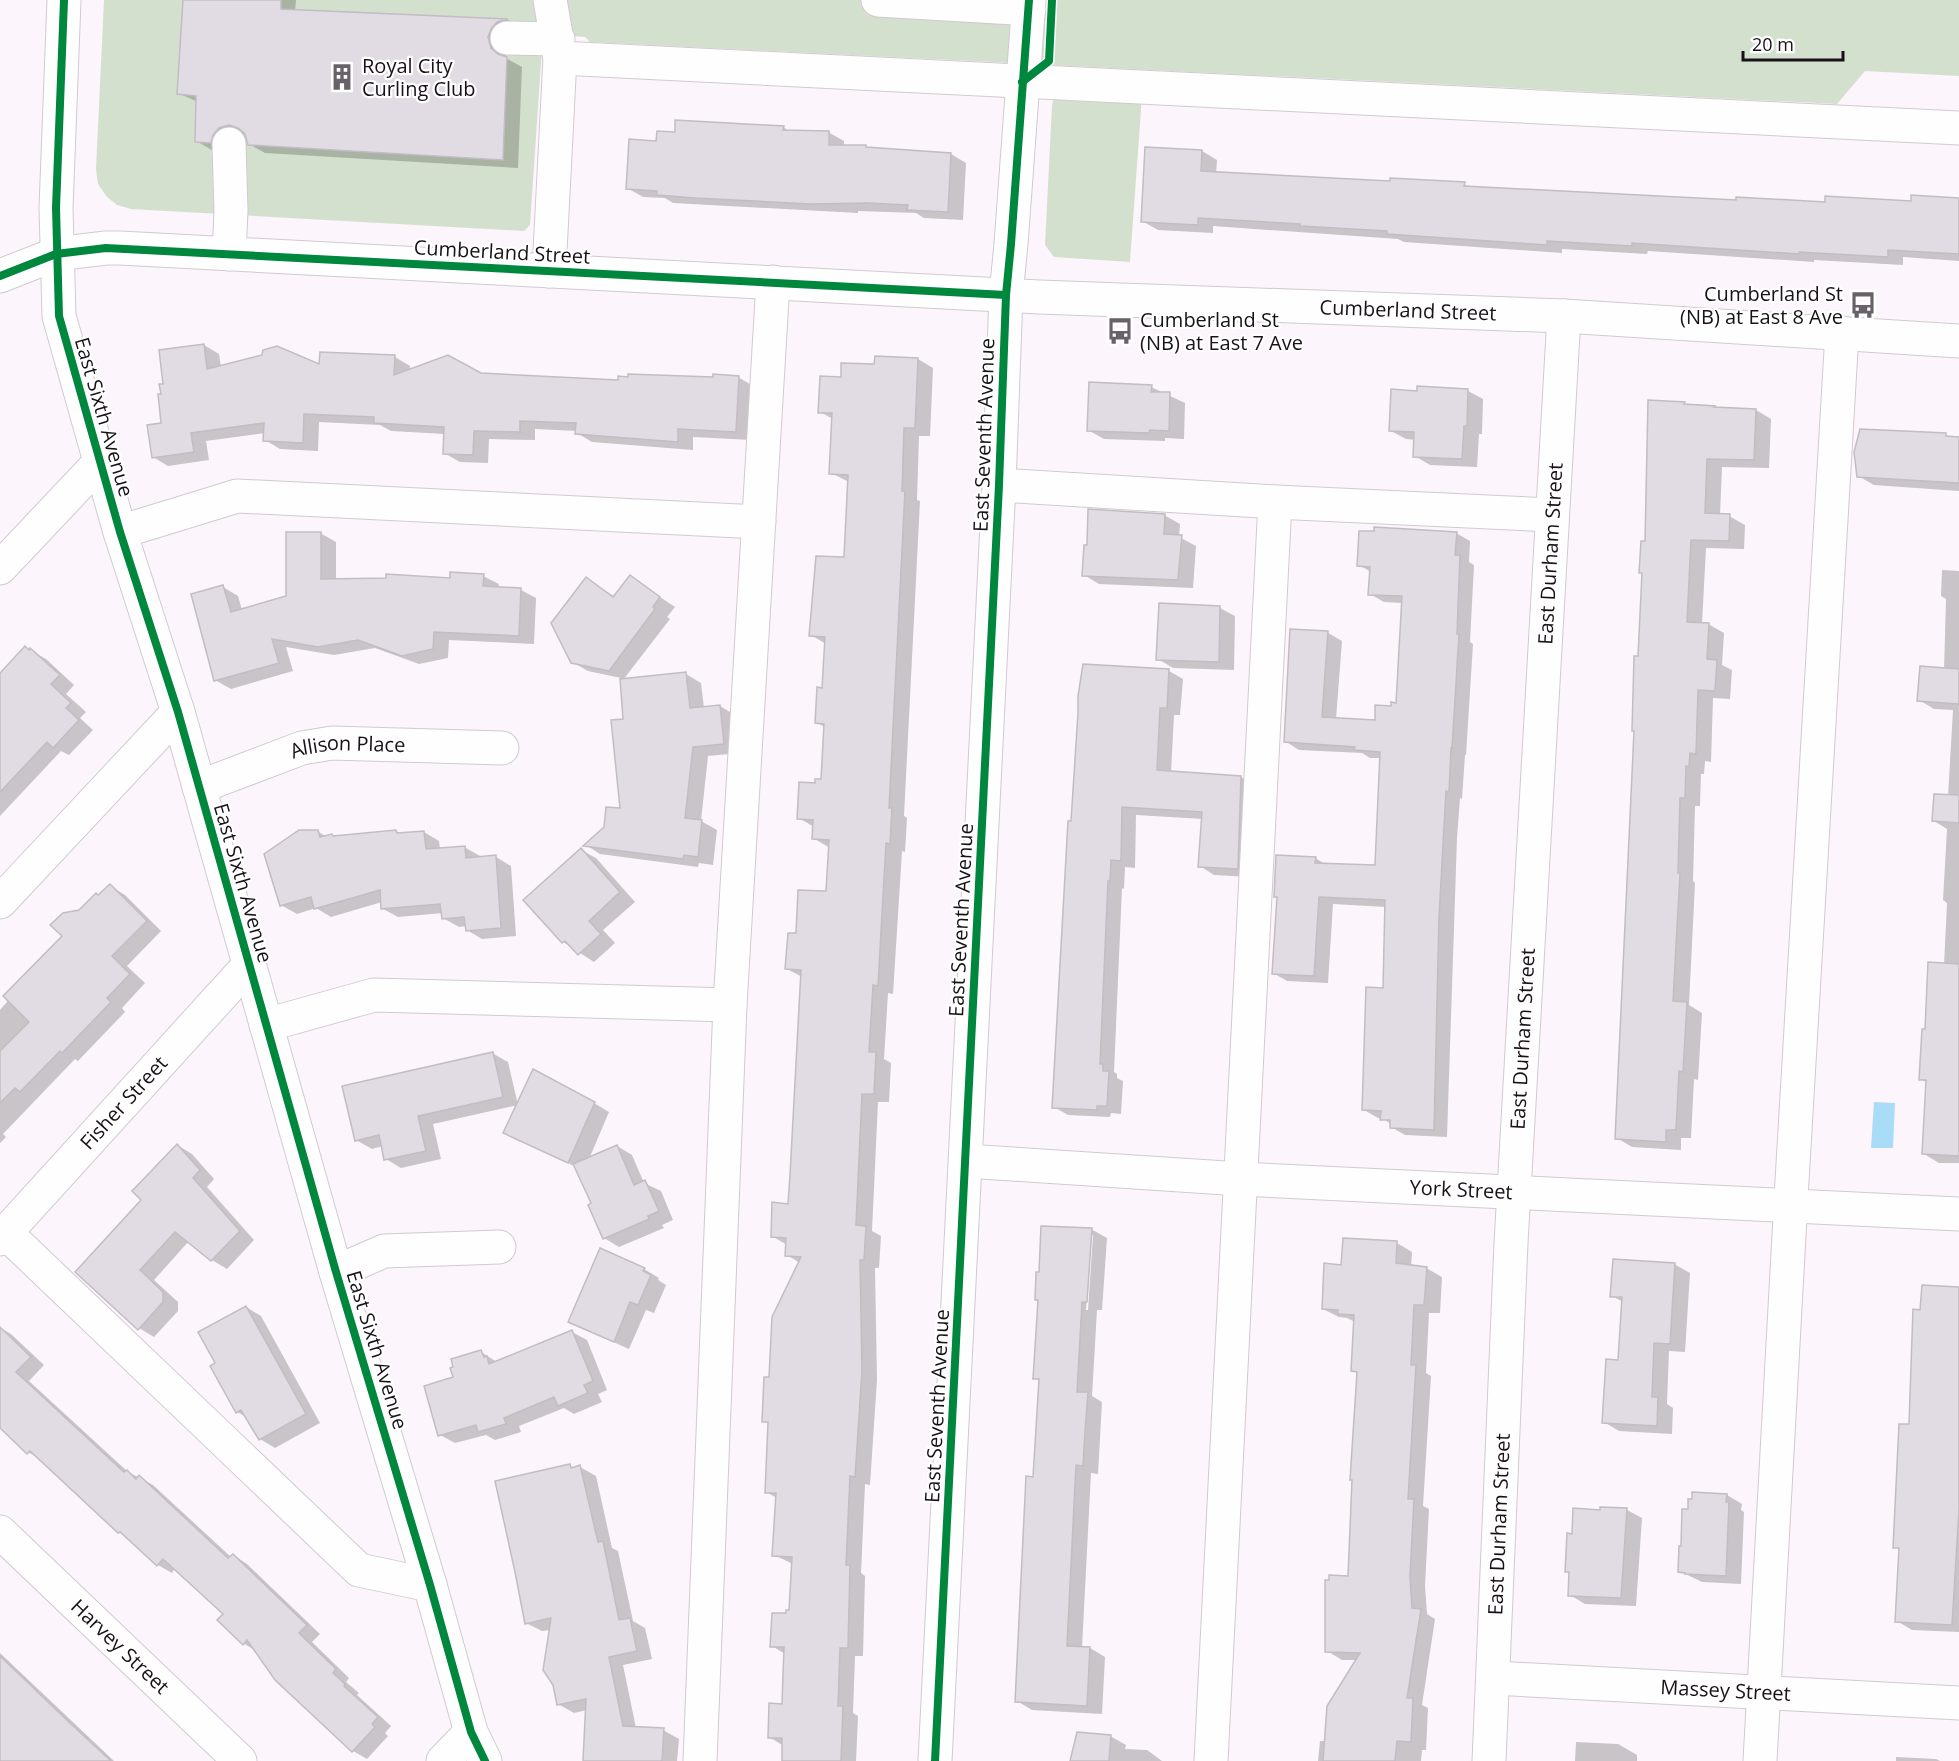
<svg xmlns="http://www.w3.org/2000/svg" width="1959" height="1761" font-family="'Open Sans',sans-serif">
	<rect width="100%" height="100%" fill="#fcf5fb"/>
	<g fill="#d4e0ce">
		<polygon points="104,0 1959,0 1959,76 1865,71 1837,104 590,42 585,37 543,34 530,225 524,231 131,209 117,205 107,197 98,184 96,169"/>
		<polygon points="1054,96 1142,96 1130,262 1054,257 1045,245 1052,106"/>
	</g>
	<polygon fill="#a9ddf7" points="1874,1102 1895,1103 1893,1148 1871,1148"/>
	<g fill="#0003" fill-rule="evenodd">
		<polygon points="184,0 296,0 295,11 508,20 521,28 503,47 506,58 522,67 518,168 265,153 249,144 246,133 234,137 226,151 212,150 196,141 198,102 178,93"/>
		<polygon points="783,127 791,132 828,132 844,141 844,146 951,154 966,163 963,220 924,218 916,213 858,211 858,213 673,203 665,198 643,197 627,188 657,142 676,133"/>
		<polygon points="1202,151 1217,160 1216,174 1464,184 1472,188 1738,201 1826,203 1912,203 1959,200 1959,261 1903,257 1903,265 1814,260 1814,262 1648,251 1647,254 1562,249 1562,253 1404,242 1398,239 1213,226 1213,233 1158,230 1142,221"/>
		<polygon points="204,345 219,354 221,367 321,367 395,357 410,366 410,371 619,381 738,377 753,386 751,440 693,437 693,450 592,442 577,433 577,431 535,429 535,440 489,439 488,463 460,462 444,453 445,434 391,431 380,425 319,422 318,451 280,449 265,440 265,433 206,441 209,460 168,466 153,457 163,425 162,395 165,385"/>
		<polygon points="918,359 933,368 930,436 919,436 917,500 920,501 904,816 907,818 905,852 902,851 893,994 888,993 884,1059 891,1063 889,1102 878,1102 872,1231 881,1236 879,1268 875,1268 877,1380 870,1485 865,1484 861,1573 865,1576 863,1656 855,1656 853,1713 858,1716 856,1761 783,1761 784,1746 769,1737 783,1705 785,1654 772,1646 790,1612 793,1564 774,1555 777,1498 766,1492 770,1424 764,1421 771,1379 800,1263 787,1255 787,1245 772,1236 789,1205 802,977 787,969 797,935 827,892 830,848 813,838 814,827 799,818 816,784 822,781 826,728 816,722 823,689 826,644 811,635 845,559 849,482 831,473 833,419 820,412 842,379 876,366"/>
		<polygon points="1151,387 1185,403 1184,439 1165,438 1165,441 1104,439 1088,430"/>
		<polygon points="1418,388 1468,391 1483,399 1482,434 1479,434 1477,467 1430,465 1415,456 1416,440 1406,439 1391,431 1418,392"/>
		<polygon points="1650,402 1756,410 1771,419 1769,468 1722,467 1720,515 1729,516 1745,525 1744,549 1706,548 1702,624 1708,624 1724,633 1722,665 1732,670 1730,699 1713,698 1711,762 1705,761 1704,774 1701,774 1700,806 1695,806 1693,881 1695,883 1689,1005 1702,1013 1698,1080 1694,1079 1691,1138 1681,1138 1681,1150 1632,1147 1617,1138 1646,542"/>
		<polygon points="1945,434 1951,438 1959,438 1959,491 1874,485 1858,476"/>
		<polygon points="1164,515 1180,524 1179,537 1196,546 1193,588 1099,584 1084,575 1088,546"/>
		<polygon points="320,533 336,542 336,580 451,580 483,576 499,584 498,588 521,590 536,598 534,644 449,640 448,658 419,664 375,648 334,655 286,647 293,671 231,689 215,680 223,587 238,596 242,610 288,597"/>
		<polygon points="1456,533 1470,541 1469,562 1474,565 1470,642 1473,644 1466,755 1465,755 1462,799 1460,798 1457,838 1447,1137 1405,1135 1391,1127 1391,1124 1382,1118 1378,1118 1364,1110 1384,989 1386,907 1333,904 1328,983 1287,981 1273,973 1278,898 1275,896 1315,858 1327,865 1376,866 1381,758 1370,758 1362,753 1299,750 1285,741 1328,633 1342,641 1336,719 1376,722 1398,704 1403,603 1384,602 1370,594 1371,572 1359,565"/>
		<polygon points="1942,570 1959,571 1959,1163 1939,1163 1924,1154 1927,1083 1921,1079 1927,1031 1944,965 1947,903 1943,900 1947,829 1934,821 1948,796 1953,710 1934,709 1919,700 1944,670 1946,599 1941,596"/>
		<polygon points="630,577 675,607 667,617 670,619 623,680 686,674 701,683 704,708 720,706 735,715 739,753 708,756 701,821 717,830 713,865 699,863 698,867 600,854 586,845 622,810 625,720 621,678 588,671 572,662 586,578 615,597"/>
		<polygon points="1220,608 1235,616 1234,670 1173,668 1158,659"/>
		<polygon points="25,647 46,659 74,685 66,694 86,712 80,718 93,730 69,755 61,751 0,816 0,675"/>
		<polygon points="1169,671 1183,679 1180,715 1174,715 1171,773 1241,777 1255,786 1251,877 1214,875 1200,866 1203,819 1136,815 1135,868 1125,867 1124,889 1122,888 1114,1072 1117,1074 1117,1078 1123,1081 1121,1114 1111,1113 1110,1117 1068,1115 1054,1107 1073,823"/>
		<polygon points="317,831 327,837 332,835 335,837 396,831 401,834 424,832 439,841 440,849 464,847 480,856 480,858 496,857 511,866 516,936 482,939 467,930 467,926 459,927 443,918 443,913 398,917 383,909 382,902 331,917 316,908 297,914 281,905"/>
		<polygon points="581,850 596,858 635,902 603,930 615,943 594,962 563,942"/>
		<polygon points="110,886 125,895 161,931 127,966 145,983 122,1008 125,1012 78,1061 75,1059 3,1134 6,1137 0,1143 0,1010 64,936 79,912"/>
		<polygon points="492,1053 508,1062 518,1105 433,1124 441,1159 401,1168 386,1159 383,1146 372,1149 356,1140"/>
		<polygon points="594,1103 609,1112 589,1159 617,1146 632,1155 644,1183 661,1191 673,1220 662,1225 664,1228 619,1247 604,1238 593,1204 576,1167 505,1132"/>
		<polygon points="177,1145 192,1154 214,1179 207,1187 254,1240 227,1269 212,1260 189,1241 154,1280 178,1302 178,1311 154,1337 139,1328 77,1272 143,1200"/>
		<path d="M1091,1229L1107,1238L1102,1310H1097L1092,1396L1102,1402L1098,1474L1091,1473L1082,1648H1090L1105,1657L1102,1714L1032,1710L1017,1701L1035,1478L1040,1381L1035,1378L1040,1301L1036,1299ZM1090,1235H1093L1088,1310H1086Z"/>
		<polygon points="1344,1239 1397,1243 1412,1252 1411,1267 1426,1268 1442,1277 1440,1313 1429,1313 1426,1373 1431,1376 1423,1506 1429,1509 1425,1586 1427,1614 1435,1619 1422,1705 1428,1708 1426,1750 1422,1750 1421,1761 1318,1761 1320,1741 1326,1741 1358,1660 1342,1660 1327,1651 1349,1578 1359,1374 1352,1370 1355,1322 1347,1318 1339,1317 1323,1309 1342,1266"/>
		<polygon points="1674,1264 1690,1273 1685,1352 1669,1351 1667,1404 1673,1408 1672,1434 1619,1431 1604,1422 1620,1362 1623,1302 1612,1296"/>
		<polygon points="644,1269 659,1278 658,1280 666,1285 654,1313 646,1310 629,1349 586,1330 570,1322"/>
		<polygon points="1959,1289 1959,1632 1912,1630 1897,1621 1900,1550 1894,1547 1911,1426 1921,1311"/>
		<polygon points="246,1307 261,1316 320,1423 275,1448 260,1439 248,1418 237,1412 217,1363"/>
		<polygon points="0,1328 11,1334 44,1365 29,1381 128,1472 153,1485 231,1557 233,1555 247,1564 320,1634 312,1642 349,1678 346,1682 359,1693 357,1695 391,1726 385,1733 388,1736 367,1759 353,1751 276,1679 256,1651 243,1643 225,1614 175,1568 172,1573 158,1565 128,1537 119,1532 42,1460 28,1452 0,1421"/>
		<polygon points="572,1332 587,1340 607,1390 598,1394 602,1402 574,1414 564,1408 519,1426 521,1432 495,1440 486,1435 455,1443 440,1435 455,1378 481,1352 497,1362"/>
		<polygon points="570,1466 574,1468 580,1467 596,1476 612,1548 618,1551 633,1621 645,1628 652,1659 623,1665 636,1728 663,1730 679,1739 677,1761 584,1761 587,1710 574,1713 558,1704 550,1630 542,1631 526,1623"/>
		<polygon points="1727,1495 1742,1504 1741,1510 1744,1512 1741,1584 1702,1582 1679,1571 1682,1548"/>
		<polygon points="1627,1510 1642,1518 1636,1606 1585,1604 1570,1595 1571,1574 1566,1571 1573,1535 1601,1511"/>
		<polygon points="0,1653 114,1761 0,1761"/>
		<polygon points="1110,1736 1126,1745 1125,1749 1147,1750 1162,1761 1071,1761"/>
		<polygon points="1576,1742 1618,1744 1637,1755 1637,1761 1575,1761"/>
		<polygon points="1896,1757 1936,1759 1940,1761 1896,1761"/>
	</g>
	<g fill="#e1dce3" stroke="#c2bcc3" stroke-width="1.5">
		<polygon points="183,0 281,0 281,9 508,19 497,22 491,29 488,37 491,48 498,54 507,57 503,160 248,145 245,134 238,128 229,125 219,128 213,135 211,143 195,142 196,96 177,94"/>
		<polygon points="675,120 784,126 783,130 829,131 829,145 866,145 866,147 951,153 948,212 907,210 908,205 867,203 811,204 695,198 657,195 657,191 626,189 629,139 656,141 657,131 675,132"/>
		<polygon points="1145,147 1202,150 1201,171 1390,181 1390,178 1465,182 1464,186 1736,200 1736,197 1825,202 1825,196 1911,201 1911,195 1959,198 1959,254 1888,250 1888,257 1799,252 1799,254 1632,243 1632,246 1547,241 1547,245 1387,234 1387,231 1300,226 1300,224 1198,218 1198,225 1141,222"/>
		<polygon points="204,344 207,369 262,355 263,350 277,346 319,364 320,352 395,355 394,375 448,355 481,373 618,380 618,376 628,377 628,374 713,377 713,374 739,376 736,432 678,429 678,442 575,434 576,423 520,421 520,432 474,431 473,455 443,454 444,427 374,423 374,417 304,414 303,443 263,441 264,423 191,433 194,452 152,458 147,425 161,423 158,394 161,394 159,384 163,384 159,350"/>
		<polygon points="875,356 918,358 915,428 904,428 902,491 905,491 889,808 892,808 890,844 886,843 878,986 873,985 869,1052 876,1052 874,1094 862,1094 856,1225 866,1226 864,1260 860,1260 862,1371 855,1477 850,1476 846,1565 850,1565 848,1648 840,1648 838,1706 843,1706 841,1761 782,1761 782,1738 768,1738 769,1703 782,1704 784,1647 770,1647 772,1613 786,1613 786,1610 789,1610 792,1557 772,1556 776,1493 765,1493 768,1422 762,1422 764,1377 769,1377 772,1317 801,1257 785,1256 786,1238 771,1237 772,1202 788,1204 790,1175 801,970 785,969 788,933 796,933 798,890 826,891 829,840 812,839 813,820 797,819 799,782 815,783 815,779 821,779 824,724 815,723 817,687 822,688 825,637 809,636 816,556 844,557 848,475 829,474 832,413 818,413 820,376 841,377 841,363 874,364"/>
		<polygon points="1089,382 1152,385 1151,392 1170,392 1169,431 1150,430 1149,433 1087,431"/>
		<polygon points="1417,386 1468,389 1467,426 1464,426 1462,459 1413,457 1414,432 1389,431 1391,389 1417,391"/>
		<polygon points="1648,400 1685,402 1684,404 1715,406 1714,407 1756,409 1754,460 1707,459 1705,513 1730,514 1729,541 1691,540 1687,622 1709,623 1707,659 1717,660 1715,691 1698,690 1696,754 1690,753 1689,766 1686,766 1685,798 1680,798 1678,873 1680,873 1673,1001 1687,1002 1683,1072 1679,1071 1676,1130 1666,1130 1666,1142 1615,1139 1634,731 1632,731 1634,656 1638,656 1642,573 1639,573 1641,541 1645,541"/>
		<polygon points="1860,429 1946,433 1946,436 1959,437 1959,483 1857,477 1854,452"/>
		<polygon points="1088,509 1165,514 1164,534 1182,535 1178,580 1082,576 1084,545 1087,545"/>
		<polygon points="1374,527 1457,532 1455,555 1460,555 1457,634 1459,634 1452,748 1451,748 1449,792 1446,791 1439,917 1434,1130 1390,1128 1390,1120 1380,1120 1381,1111 1362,1110 1366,987 1383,988 1385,900 1319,897 1314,976 1272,974 1277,897 1274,897 1276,855 1316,857 1315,863 1375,865 1380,752 1354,750 1355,747 1284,742 1290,629 1328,631 1322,717 1375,720 1375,705 1391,706 1391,702 1396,703 1402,596 1368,595 1370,567 1357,566 1359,531 1374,531"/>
		<polygon points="286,532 321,532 321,579 386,578 386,574 450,578 450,572 484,574 483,586 521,588 519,636 434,632 433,649 402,656 358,640 318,647 272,639 279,663 214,681 191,594 223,585 231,612 286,596"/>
		<polygon points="630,575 660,597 653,607 655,609 609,671 571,663 551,623 586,577 613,597"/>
		<polygon points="1159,603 1220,606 1219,662 1156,660"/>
		<polygon points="25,646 29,650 30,648 60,675 51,684 71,703 66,708 79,720 53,748 47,742 0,792 0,673"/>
		<polygon points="1083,664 1169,669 1167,708 1160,708 1157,770 1241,776 1238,869 1198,867 1202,812 1122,807 1121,861 1111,860 1110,881 1108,881 1100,1064 1103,1064 1103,1071 1109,1071 1107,1106 1097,1106 1097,1110 1052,1108 1068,821 1071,821 1078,713 1078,696"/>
		<polygon points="1920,666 1959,669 1959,704 1917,701"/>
		<polygon points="686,672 690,708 720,705 724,744 693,747 685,818 702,820 698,857 684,855 683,859 583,846 604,827 606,807 620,808 611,720 623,719 620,679"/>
		<polygon points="1934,794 1959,795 1959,823 1932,821"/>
		<polygon points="299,830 318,830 320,837 332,834 333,836 396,830 397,833 424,831 426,849 465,846 466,858 496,855 501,928 466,931 464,917 442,919 440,904 381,909 380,890 314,909 311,897 280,906 264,854"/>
		<polygon points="581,848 620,892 589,921 601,934 578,955 565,941 562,943 523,900"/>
		<polygon points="110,884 147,921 112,956 130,974 107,998 111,1002 62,1053 60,1051 20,1092 15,1088 0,1103 0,1051 29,1022 3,996 62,936 50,925 63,913 79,910 96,893 98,895"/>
		<polygon points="1928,962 1959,964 1959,1156 1922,1154 1926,1080 1919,1080 1922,1029 1925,1029"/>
		<polygon points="493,1052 503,1097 418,1116 426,1151 384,1160 379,1135 355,1141 342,1086"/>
		<polygon points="533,1069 595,1102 568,1163 503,1133"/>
		<polygon points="177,1144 200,1170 193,1178 240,1231 211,1261 175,1232 140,1270 163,1292 163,1302 138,1330 75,1272 141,1200 132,1191"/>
		<polygon points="617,1145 634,1185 645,1180 659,1211 648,1216 649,1219 603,1239 588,1205 591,1203 573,1164"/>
		<polygon points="1041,1226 1092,1228 1087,1302 1082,1302 1077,1392 1088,1392 1085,1432 1083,1466 1076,1465 1067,1646 1090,1647 1087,1706 1015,1702 1026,1476 1033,1477 1039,1379 1033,1379 1038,1300 1035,1300 1036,1272 1039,1272"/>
		<polygon points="1343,1238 1397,1241 1396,1263 1427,1267 1424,1305 1414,1305 1411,1365 1416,1365 1408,1499 1414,1499 1410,1576 1412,1608 1421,1609 1407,1698 1413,1698 1411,1742 1397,1741 1395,1761 1323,1761 1327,1706 1360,1653 1325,1652 1325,1580 1329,1580 1329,1575 1348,1576 1352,1480 1350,1480 1357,1372 1351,1371 1354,1315 1338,1314 1338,1310 1322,1309 1324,1263 1341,1265"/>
		<polygon points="600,1248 645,1268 643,1271 651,1275 638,1305 630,1302 614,1342 568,1322"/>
		<polygon points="1613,1259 1675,1263 1670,1344 1654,1343 1652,1397 1658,1397 1657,1426 1602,1423 1606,1359 1618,1360 1622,1297 1610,1297"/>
		<polygon points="1922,1285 1959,1287 1959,1510 1952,1625 1895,1622 1899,1548 1893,1548 1899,1424 1909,1424 1913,1309 1920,1310"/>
		<polygon points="246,1306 306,1414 259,1440 241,1410 236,1413 210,1366 215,1363 198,1332"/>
		<polygon points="0,1327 31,1357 16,1372 124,1472 127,1470 136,1479 139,1475 228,1558 233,1554 307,1625 299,1633 336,1669 333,1673 345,1684 344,1686 378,1717 372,1724 375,1727 352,1752 275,1680 247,1640 243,1645 217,1620 223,1614 163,1559 157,1566 120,1532 118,1533 30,1451 27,1454 0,1428"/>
		<polygon points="572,1330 593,1381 584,1385 588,1393 558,1406 554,1397 504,1418 506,1424 478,1432 476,1425 438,1436 424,1386 453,1377 450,1368 453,1367 451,1359 481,1350 484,1357 487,1356 489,1364"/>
		<polygon points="570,1464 571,1468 580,1465 598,1542 603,1541 619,1620 630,1618 637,1651 609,1657 623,1726 664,1728 662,1761 583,1761 586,1699 557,1705 553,1685 543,1670 551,1618 525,1624 515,1572 495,1481"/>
		<polygon points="1692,1492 1727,1494 1726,1502 1729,1502 1726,1576 1685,1574 1685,1573 1678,1572 1679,1546 1681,1546 1682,1509 1688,1509 1688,1499 1692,1499"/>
		<polygon points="1600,1507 1627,1508 1621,1598 1568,1596 1569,1572 1565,1572 1567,1533 1572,1534 1573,1508 1600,1510"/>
		<polygon points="0,1656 71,1724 111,1761 0,1761"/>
		<polygon points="1077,1732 1111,1735 1109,1761 1070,1761"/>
	</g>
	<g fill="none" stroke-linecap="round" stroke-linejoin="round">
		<defs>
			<g id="minor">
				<polyline points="64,0 56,208 59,316 120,532 178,712 336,1272 430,1585 471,1732 485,1761"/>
				<polyline points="550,0 560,58 1959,128"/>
				<polyline points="878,0 1029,9"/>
				<polyline points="507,38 558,39"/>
				<polyline points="229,144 231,211 229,254"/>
				<polyline points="549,271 560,58"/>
				<path id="s1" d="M0,276L56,254L106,248H120L1039,297L1564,316L1959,341"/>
				<polyline points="999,485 1275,502 1552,515"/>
				<polyline points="120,532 237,496 759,522"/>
				<polyline points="0,568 100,462"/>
				<path id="s2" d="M199,787L302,748L332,743L502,748"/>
				<polyline points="0,902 178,712"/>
				<polyline points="266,1025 374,995 730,1005 773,282"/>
				<path id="s3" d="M966,1161L1241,1179L1959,1214"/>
				<polyline points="6,1233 359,1570 430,1585"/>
				<path id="s4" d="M0,1239L249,965"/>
				<polyline points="336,1272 384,1251 499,1247"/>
				<path id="s5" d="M0,1532L240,1761"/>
				<path id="s6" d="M1494,1678L1959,1703"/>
				<polyline points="443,1761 471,1732"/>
				<polyline points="700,1761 730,1005"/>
				<polyline points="935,1761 999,485 1006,295 1011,244 1029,0"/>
				<polyline points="1211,1761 1275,502"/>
				<path id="s7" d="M1489,1761L1511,1243L1564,316"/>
				<polyline points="1760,1761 1792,1181 1842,333"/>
			</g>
		</defs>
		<use href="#minor" stroke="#d1cad0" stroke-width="35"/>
		<use href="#minor" stroke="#fffefe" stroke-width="33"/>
		<defs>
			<g id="cycleway">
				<polyline points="64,0 56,208 59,316 120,532 178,712 336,1272 430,1585 471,1732 485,1761"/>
				<polyline points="1022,82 1049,61 1052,0"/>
				<polyline points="0,276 56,254 106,248 1006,295"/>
				<polyline points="935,1761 999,485 1006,295 1011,244 1029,0"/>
			</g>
		</defs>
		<use href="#cycleway" stroke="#fff" stroke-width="11"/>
		<use href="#cycleway" stroke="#00873e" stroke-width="8"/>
	</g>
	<defs>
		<symbol id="building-bare" viewBox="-9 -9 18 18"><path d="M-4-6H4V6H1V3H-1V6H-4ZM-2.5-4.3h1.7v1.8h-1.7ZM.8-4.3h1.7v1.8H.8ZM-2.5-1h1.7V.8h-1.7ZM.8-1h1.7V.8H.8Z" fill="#686167" stroke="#fff" stroke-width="2.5" paint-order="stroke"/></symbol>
		<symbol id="bus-bare" viewBox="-9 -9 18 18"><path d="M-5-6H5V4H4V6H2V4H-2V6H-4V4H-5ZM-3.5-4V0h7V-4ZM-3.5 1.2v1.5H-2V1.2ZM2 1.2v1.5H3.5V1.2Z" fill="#686167" stroke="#fff" stroke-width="2.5" paint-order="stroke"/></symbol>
	</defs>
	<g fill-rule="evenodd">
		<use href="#building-bare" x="323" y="58" width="38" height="38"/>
		<use href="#bus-bare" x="1844" y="286" width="38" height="38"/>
		<use href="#bus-bare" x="1101" y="312" width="38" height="38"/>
	</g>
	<g text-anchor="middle" stroke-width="4.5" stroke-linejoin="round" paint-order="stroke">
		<g font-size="20" fill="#181218" stroke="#fff" text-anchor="start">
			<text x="362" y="73">Royal City<tspan x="362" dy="23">Curling Club</tspan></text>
			<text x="1843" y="301" text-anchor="end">Cumberland St<tspan x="1843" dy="23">(NB) at East 8 Ave</tspan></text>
			<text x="1140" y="327">Cumberland St<tspan x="1140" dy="23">(NB) at East 7 Ave</tspan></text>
		</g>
		<g font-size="20" fill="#181218" stroke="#fff">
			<text transform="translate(502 252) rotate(3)" y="7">Cumberland Street</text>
			<text dy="7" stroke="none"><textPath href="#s1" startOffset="1414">Cumberland Street</textPath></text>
			<text transform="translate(104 417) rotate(74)" y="7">East Sixth Avenue</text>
			<text transform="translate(984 435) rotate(-88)" y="7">East Seventh Avenue</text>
			<text dy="7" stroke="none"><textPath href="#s7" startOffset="1209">East Durham Street</textPath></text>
			<text dy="7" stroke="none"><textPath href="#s2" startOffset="156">Allison Place</textPath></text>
			<text transform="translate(243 883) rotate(74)" y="7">East Sixth Avenue</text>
			<text transform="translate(961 920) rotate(-87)" y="7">East Seventh Avenue</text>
			<text dy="7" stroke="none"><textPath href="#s7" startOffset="723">East Durham Street</textPath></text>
			<text dy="7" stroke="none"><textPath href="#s4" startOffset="184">Fisher Street</textPath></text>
			<text dy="7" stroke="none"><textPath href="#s3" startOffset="496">York Street</textPath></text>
			<text transform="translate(377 1350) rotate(73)" y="7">East Sixth Avenue</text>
			<text transform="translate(937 1406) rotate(-87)" y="7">East Seventh Avenue</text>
			<text dy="7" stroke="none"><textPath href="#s7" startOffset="237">East Durham Street</textPath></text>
			<text dy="7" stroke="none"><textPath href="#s5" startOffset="166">Harvey Street</textPath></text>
			<text dy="7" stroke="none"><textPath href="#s6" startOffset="232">Massey Street</textPath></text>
		</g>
	</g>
	<path d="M1743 51v9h100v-9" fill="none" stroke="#181218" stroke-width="3"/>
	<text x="1752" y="51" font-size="18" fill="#181218" stroke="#ffffff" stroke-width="4.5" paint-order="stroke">20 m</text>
</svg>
